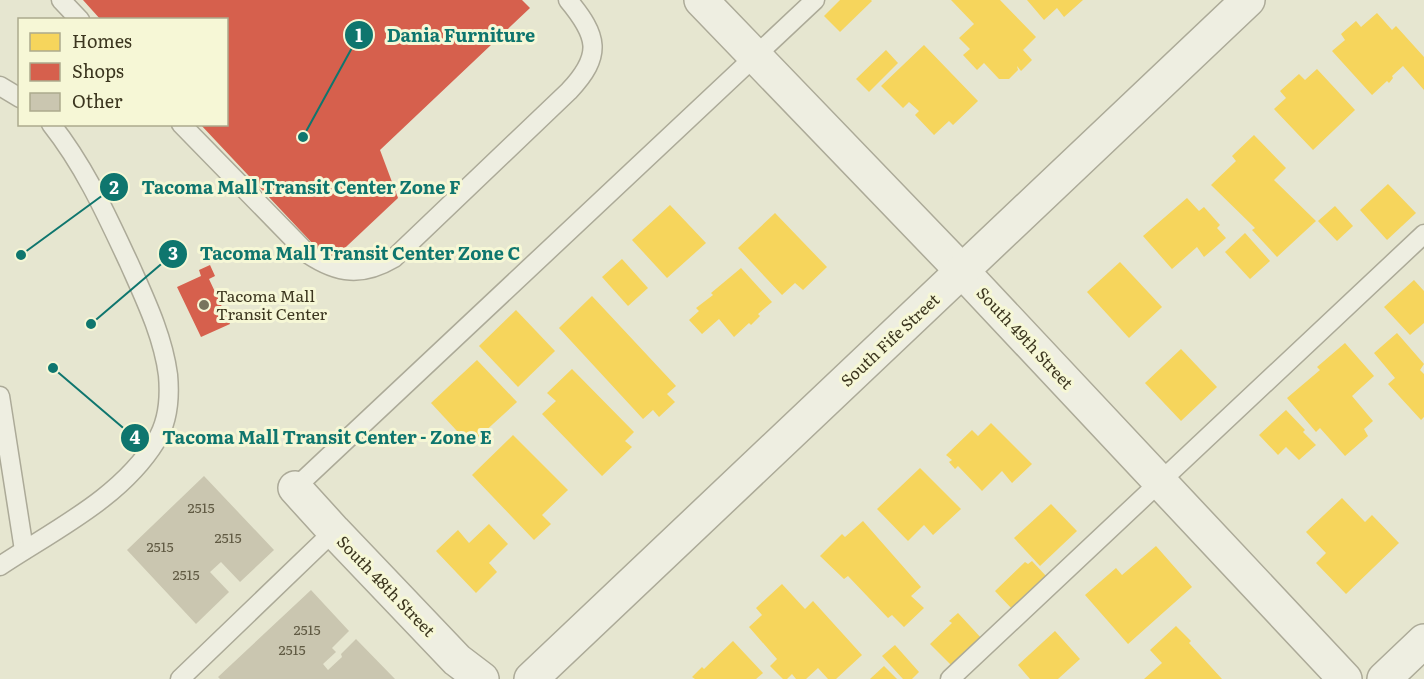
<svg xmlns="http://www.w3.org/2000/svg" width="1424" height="679" font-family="Literata,serif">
	<rect width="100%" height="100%" fill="#e6e6d0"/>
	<g fill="#f6d55c">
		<polygon points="840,0 871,0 872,1 840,32 824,16"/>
		<polygon points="951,0 1000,0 1036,37 1023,50 1032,60 1021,71 1017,66 1018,70 1009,79 999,79 984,63 977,70 963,55 970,49 959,38 974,24"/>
		<polygon points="1027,0 1083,0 1064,17 1057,8 1044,20"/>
		<polygon points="1377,13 1392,30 1396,26 1424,57 1424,90 1403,66 1392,76 1393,78 1389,83 1387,81 1372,95 1332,51 1345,40 1341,34 1356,21 1361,27"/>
		<polygon points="924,45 978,101 953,125 949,121 934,135 915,115 919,111 909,102 903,108 881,86"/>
		<polygon points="886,50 898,63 869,92 856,79"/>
		<polygon points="1317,69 1355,110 1313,150 1274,109 1286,98 1280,91 1299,74 1305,80"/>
		<polygon points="1254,135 1286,168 1274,180 1316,221 1277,257 1252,230 1255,228 1211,185 1236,161 1232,156"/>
		<polygon points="1388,184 1416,213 1387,240 1360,210"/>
		<polygon points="1187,198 1199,211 1204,207 1220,225 1217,228 1226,238 1204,257 1197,247 1172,269 1143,236"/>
		<polygon points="670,205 706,243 667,278 632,240"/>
		<polygon points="1335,206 1353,226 1337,241 1318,221"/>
		<polygon points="775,213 827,267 803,290 795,283 782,295 738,248"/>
		<polygon points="1245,233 1270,261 1250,279 1225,252"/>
		<polygon points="622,259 648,288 628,306 602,277"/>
		<polygon points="1120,262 1162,307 1129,338 1087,292"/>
		<polygon points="741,268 772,302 758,314 760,316 751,325 749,323 734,337 719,319 702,334 689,320 699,311 696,308 713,295 711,293"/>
		<polygon points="1414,280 1424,291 1424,323 1410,335 1384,307"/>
		<polygon points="592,296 676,386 667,394 675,402 659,417 653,410 643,419 559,328"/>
		<polygon points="516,310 555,351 518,387 479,346"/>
		<polygon points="1397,333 1424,364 1420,370 1424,374 1424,417 1421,420 1388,384 1395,378 1374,353"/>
		<polygon points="1345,343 1374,376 1352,396 1373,421 1364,429 1368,436 1345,456 1320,428 1316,432 1287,398 1320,370 1317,367"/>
		<polygon points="1181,349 1217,387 1181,421 1145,383"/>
		<polygon points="477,360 517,402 470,445 431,403"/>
		<polygon points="572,369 634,432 625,441 632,447 602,476 542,414 556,401 547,393"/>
		<polygon points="1286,410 1305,430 1303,432 1316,445 1299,460 1286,447 1278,455 1259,435"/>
		<polygon points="991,423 1032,464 1012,483 1002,471 982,491 958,466 955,469 949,462 952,460 946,455 972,430 978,436"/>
		<polygon points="513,435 568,490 542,515 551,524 534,540 472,475"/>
		<polygon points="920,468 961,509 933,535 924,525 908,541 877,509"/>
		<polygon points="1342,498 1365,522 1372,515 1399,543 1346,594 1316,563 1326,553 1306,532"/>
		<polygon points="1051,504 1077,531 1040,566 1014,538"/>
		<polygon points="863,521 921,587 911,596 924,608 904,627 892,615 888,618 848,576 844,579 820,556 842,534 845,537"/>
		<polygon points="489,524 508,544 489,563 497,572 476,593 436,551 458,530 469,543"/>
		<polygon points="1156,546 1192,587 1128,644 1085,595 1116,568 1122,575"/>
		<polygon points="1032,561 1047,577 1013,610 995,591 1025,562 1028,564"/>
		<polygon points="782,584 805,609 813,601 862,655 836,679 828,679 818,668 806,679 796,679 792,674 787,679 783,679 770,666 777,659 749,627 762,615 756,608"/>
		<polygon points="958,613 983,640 954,668 930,644 952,623 949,621"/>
		<polygon points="1176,626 1191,641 1189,643 1222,679 1144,679 1162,663 1150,650"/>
		<polygon points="1055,631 1080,659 1058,679 1030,679 1018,665"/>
		<polygon points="733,641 763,673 756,679 695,679 692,677 702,667 704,669"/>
		<polygon points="895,645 919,672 912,679 903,679 882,656"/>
		<polygon points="884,666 897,679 870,679"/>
	</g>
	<g fill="#d6604d">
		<polygon points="83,0 522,0 530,8 380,150 398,198 330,262 200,124 226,124 226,20 101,20"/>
		<polygon points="210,265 215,276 209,279 230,324 201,337 177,287 201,276 199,270"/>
	</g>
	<g fill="#cac6b0">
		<polygon points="204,476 274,550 240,582 221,562 210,572 229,592 196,624 127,550"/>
		<polygon points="311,590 349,631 332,648 336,652 323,664 328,670 342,657 341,654 356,639 395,679 220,679 218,677"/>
	</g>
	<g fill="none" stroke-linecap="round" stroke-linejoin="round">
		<defs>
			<g id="service">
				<polyline points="61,0 80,20"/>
				<polyline points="0,86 20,98"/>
				<path d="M181,124L308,254C338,274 362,277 394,258L569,91C603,55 598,36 568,0"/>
				<polyline points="0,396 24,550"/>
				<polyline points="295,488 815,0"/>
				<path d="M0,566C54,530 121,498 156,441C168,422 170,397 168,375C163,336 145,299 129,263C106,214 85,167 51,124"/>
				<polyline points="180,679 334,531"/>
				<polyline points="950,679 1424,234"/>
			</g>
			<g id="minor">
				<polyline points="701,0 963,272 1345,679"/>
				<polyline points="295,488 334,531 457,660 482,679"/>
				<polyline points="531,679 1248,0"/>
			</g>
			<polyline id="tertiary" points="1384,679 1424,641"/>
		</defs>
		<use href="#service" stroke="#acaa98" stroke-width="21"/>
		<use href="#minor" stroke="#acaa98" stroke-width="36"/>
		<use href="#tertiary" stroke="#acaa98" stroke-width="36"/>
		<use href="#service" stroke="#eeeee1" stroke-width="18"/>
		<use href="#minor" stroke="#eeeee1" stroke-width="33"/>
		<use href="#tertiary" stroke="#eeeee1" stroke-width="33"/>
	</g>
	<circle fill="#78745d" stroke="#f6f7d6" stroke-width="2" cx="204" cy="305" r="6"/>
	<g text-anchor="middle" stroke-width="6" stroke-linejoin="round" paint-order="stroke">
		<g font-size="14" fill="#605a43">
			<text x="201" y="513">2515</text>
			<text x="228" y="543">2515</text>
			<text x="160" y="552">2515</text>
			<text x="186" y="580">2515</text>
			<text x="307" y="635">2515</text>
			<text x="292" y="655">2515</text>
		</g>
		<g font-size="16" fill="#3c361f" stroke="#f6f7d6" text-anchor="start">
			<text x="216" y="302">Tacoma Mall<tspan x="216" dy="18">Transit Center</tspan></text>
		</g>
		<g font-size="16" fill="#3c361f" stroke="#f6f7d6">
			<text transform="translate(1025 338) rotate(47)" y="6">South 49th Street</text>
			<text transform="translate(890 340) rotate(-43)" y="6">South Fife Street</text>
			<text transform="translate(386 586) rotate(46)" y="6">South 48th Street</text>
		</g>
	</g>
	<path fill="none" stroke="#0f766e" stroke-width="2" d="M303 137L359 35M21 255L114 187M91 324L173 254M53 368L135 438"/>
	<g fill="#0f766e" stroke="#f6f7d6" stroke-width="2">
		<circle cx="303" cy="137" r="6"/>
		<circle cx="21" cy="255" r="6"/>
		<circle cx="91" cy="324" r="6"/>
		<circle cx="53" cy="368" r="6"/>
		<circle cx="359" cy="35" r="15"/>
		<circle cx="114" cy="187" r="15"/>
		<circle cx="173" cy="254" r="15"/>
		<circle cx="135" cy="438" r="15"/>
	</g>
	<g font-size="18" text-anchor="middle" font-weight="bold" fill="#fff">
		<text x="359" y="42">1</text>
		<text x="114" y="194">2</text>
		<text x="173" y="260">3</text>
		<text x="135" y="444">4</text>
	</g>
	<g font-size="18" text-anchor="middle" font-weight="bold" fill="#0f766e" stroke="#f6f7d6" stroke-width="6" stroke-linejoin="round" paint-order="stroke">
		<text x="461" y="42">Dania Furniture</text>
		<text x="301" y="194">Tacoma Mall Transit Center Zone F</text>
		<text x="360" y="260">Tacoma Mall Transit Center Zone C</text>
		<text x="327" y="444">Tacoma Mall Transit Center - Zone E</text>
	</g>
	<rect x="18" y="18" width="210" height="108" fill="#f6f7d6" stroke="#acaa8d" stroke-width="1.5"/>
	<rect x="30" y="33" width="30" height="18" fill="#f6d55c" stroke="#acaa8d" stroke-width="1.5"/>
	<text x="72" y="48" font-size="18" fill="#3c361f">Homes</text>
	<rect x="30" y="63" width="30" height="18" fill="#d6604d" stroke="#acaa8d" stroke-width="1.5"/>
	<text x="72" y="78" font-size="18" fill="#3c361f">Shops</text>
	<rect x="30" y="93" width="30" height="18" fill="#cac6b0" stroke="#acaa8d" stroke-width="1.5"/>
	<text x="72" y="108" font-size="18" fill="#3c361f">Other</text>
</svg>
